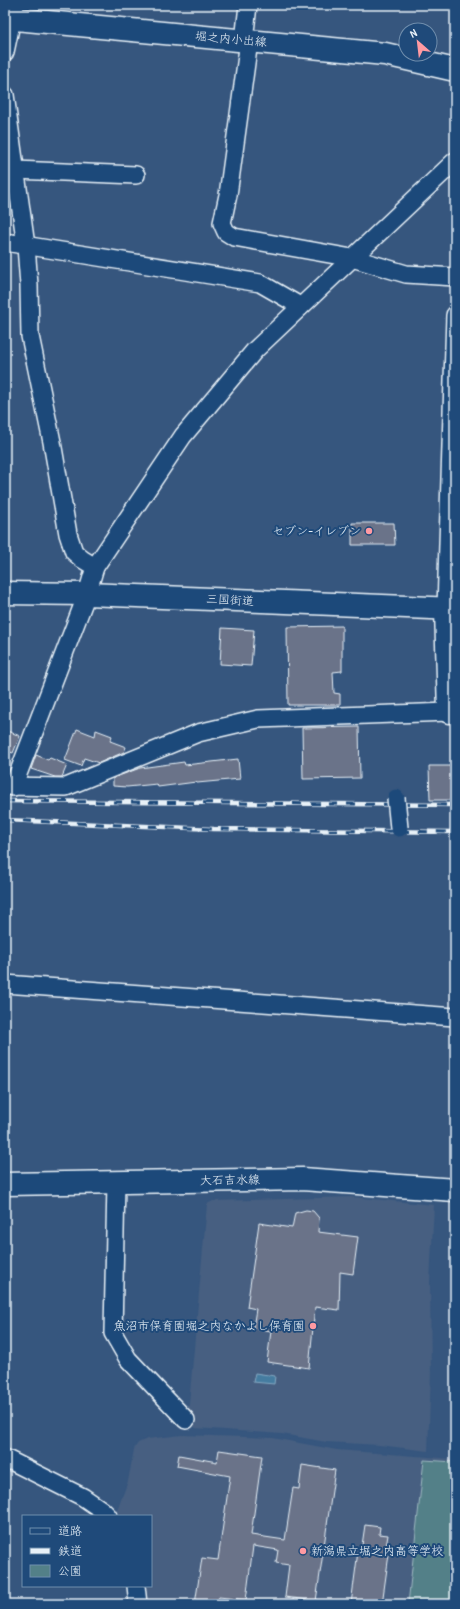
<svg xmlns="http://www.w3.org/2000/svg" width="460" height="1609" font-family="'Patrick Hand','Klee One',sans-serif">
	<rect width="100%" height="100%" fill="#36567e"/>
	<filter id="ink" filterUnits="userSpaceOnUse"><feTurbulence type="fractalNoise" baseFrequency=".025" numOctaves="2"/><feDisplacementMap in="SourceGraphic" scale="8" xChannelSelector="R" yChannelSelector="G"/><feConvolveMatrix kernelMatrix="1 2 1 2 8 2 1 2 1" color-interpolation-filters="sRGB"/></filter>
	<g filter="url(#ink)">
		<g fill="#465f81">
			<polygon points="353,1197 434,1205 430,1282 431,1374 428,1451 379,1445 326,1442 282,1434 195,1428 188,1415 207,1204 213,1201"/>
			<polygon points="182,1435 273,1438 337,1450 455,1459 455,1604 146,1604 143,1586 151,1586 151,1516 120,1516 117,1511 128,1481 134,1449 138,1443 147,1439"/>
		</g>
		<polygon fill="#538088" stroke="#9eb8c0" points="424,1460 455,1462 455,1604 408,1604"/>
		<polygon fill="#447ba0" stroke="#86aac3" points="255,1373 275,1376 274,1384 253,1382"/>
		<g fill="#6a7389" stroke="#e8f1f8">
			<polygon points="352,523 394,523 395,545 352,545"/>
			<polygon points="342,626 342,671 333,672 334,693 340,694 340,705 288,705 287,627"/>
			<polygon points="222,628 254,630 251,666 220,664"/>
			<polygon points="359,727 360,778 303,779 302,728"/>
			<polygon points="77,729 95,736 96,730 112,736 110,741 126,747 124,752 99,763 84,758 81,766 65,760"/>
			<polygon points="5,730 20,736 13,753 5,750"/>
			<polygon points="36,755 48,760 50,758 67,765 62,777 55,777 31,769"/>
			<polygon points="238,759 240,779 197,783 196,782 158,787 157,784 127,787 113,786 113,778 140,768 184,762 185,765"/>
			<polygon points="429,766 455,766 455,800 430,800"/>
			<polygon points="306,1210 313,1211 319,1218 318,1232 358,1237 353,1274 340,1272 339,1310 315,1307 309,1368 267,1362 271,1331 253,1328 256,1309 247,1307 259,1223 292,1228 295,1213"/>
			<polygon points="219,1450 262,1456 251,1535 285,1540 293,1488 299,1489 302,1465 335,1470 316,1601 285,1597 289,1565 276,1563 278,1550 253,1546 246,1600 219,1597 217,1604 195,1604 202,1558 218,1560 230,1476 177,1466 179,1455 217,1462"/>
			<polygon points="365,1525 380,1527 379,1534 388,1535 386,1547 390,1547 382,1604 351,1604 358,1551 361,1552"/>
		</g>
		<g fill="none" stroke-linecap="round" stroke-linejoin="round">
			<defs>
				<g id="minor">
					<polyline points="244,41 248,5"/>
					<polyline points="249,41 228,195 222,223 226,232 234,237 352,258 406,274 455,277"/>
					<polyline points="5,52 15,5"/>
					<polyline points="5,95 26,246 29,285 30,336 52,442 68,534 74,552 82,559 95,567"/>
					<polyline points="15,170 136,175"/>
					<polyline points="5,242 260,283 300,306"/>
					<polyline points="446,609 455,315"/>
					<polyline points="5,786 66,787 198,733 258,719 449,712"/>
					<polyline points="13,787 87,594 95,567 183,436 255,350 455,161"/>
					<polyline points="5,984 455,1017"/>
					<polyline points="116,1182 113,1333 128,1359 186,1420"/>
					<polyline points="5,1458 83,1497 102,1510 108,1516"/>
					<polyline points="136,1586 138,1604"/>
				</g>
				<g id="major">
					<polyline points="5,18 385,54 455,70"/>
					<polyline points="446,609 449,712"/>
					<polyline points="5,1184 302,1179 455,1190"/>
				</g>
				<polyline id="highway" points="5,593 87,594 455,609"/>
			</defs>
			<use href="#minor" stroke="#e8f1f8" stroke-width="20"/>
			<use href="#major" stroke="#e8f1f8" stroke-width="25"/>
			<use href="#highway" stroke="#e8f1f8" stroke-width="25"/>
			<use href="#minor" stroke="#1f4a7a" stroke-width="17"/>
			<use href="#major" stroke="#1f4a7a" stroke-width="22"/>
			<use href="#highway" stroke="#1f4a7a" stroke-width="22"/>
			<defs>
				<g id="rail">
					<polyline points="5,801 455,805"/>
					<polyline points="5,820 214,829 455,832"/>
				</g>
			</defs>
			<use href="#rail" stroke="#e8f1f8" stroke-width="4.5"/>
			<use href="#rail" stroke="#1f4a7a" stroke-width="3" stroke-dasharray="9" stroke-linecap="butt"/>
			<defs>
				<polyline id="minor-bridge" points="396,798 399,828"/>
			</defs>
			<use href="#minor-bridge" stroke="#e8f1f8" stroke-width="20" stroke-linecap="butt"/>
			<use href="#minor-bridge" stroke="#1f4a7a" stroke-width="17"/>
		</g>
	</g>
	<g fill="#ff9aa2" stroke="#1f4a7a" stroke-width="1.5">
		<circle cx="369" cy="531" r="4"/>
		<circle cx="313" cy="1326" r="4"/>
		<circle cx="303" cy="1551" r="4"/>
	</g>
	<g text-anchor="middle" stroke-width="4" stroke-linejoin="round" paint-order="stroke">
		<g font-size="12" fill="#e8f1f8" stroke="#1f4a7a">
			<text transform="translate(231 39) rotate(5)" y="4">堀之内小出線</text>
			<text transform="translate(230 600) rotate(3)" y="4">三国街道</text>
			<text transform="translate(230 1180) rotate(-1)" y="4">大石吉水線</text>
		</g>
		<g font-size="12" fill="#e8f1f8" stroke="#1f4a7a" text-anchor="end">
			<text x="361" y="535">セブン-イレブン</text>
			<text x="305" y="1330">魚沼市保育園堀之内なかよし保育園</text>
			<text x="311" y="1555" text-anchor="start">新潟県立堀之内高等学校</text>
		</g>
	</g>
	<rect width="460" height="1609" fill="none" stroke="#1f4a7a" stroke-width="20"/>
	<rect x="10" y="10" width="440" height="1589" fill="none" stroke="#e8f1f8" stroke-width="1.5" filter="url(#ink)"/>
	<rect x="22" y="1515" width="130" height="72" fill="#1f4a7a" stroke="#6f8dac"/>
	<rect x="30" y="1528" width="20" height="6" fill="#1f4a7a" stroke="#6f8dac"/>
	<text x="58" y="1535" font-size="12" fill="#e8f1f8">道路</text>
	<rect x="30" y="1548" width="20" height="6" fill="#e8f1f8" stroke="#6f8dac"/>
	<text x="58" y="1555" font-size="12" fill="#e8f1f8">鉄道</text>
	<rect x="30" y="1565" width="20" height="12" fill="#538088" stroke="#6f8dac"/>
	<text x="58" y="1575" font-size="12" fill="#e8f1f8">公園</text>
	<g transform="translate(418 42) rotate(332)"><circle r="19" fill="#1f4a7a" stroke="#6f8dac"/>
	<path d="M0-3L7 15L0 10L-7 15Z" fill="#ff9aa2"/>
	<text y="-6" font-size="11" font-weight="bold" text-anchor="middle" fill="#e8f1f8">N</text>
	</g>
</svg>
